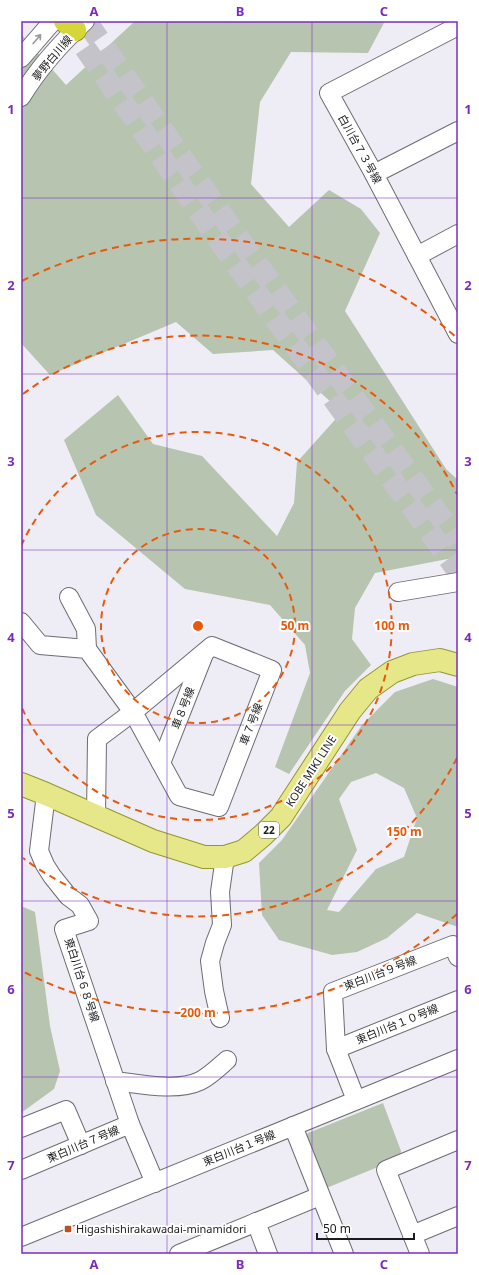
<svg xmlns="http://www.w3.org/2000/svg" width="479" height="1275" font-family="'Noto Sans','Noto Sans JP',sans-serif">
	<rect width="100%" height="100%" fill="#eeedf5"/>
	<g fill="#b7c4b0" fill-rule="evenodd">
		<polygon points="135,21 385,21 368,53 291,52 260,102 251,184 289,227 329,190 361,209 380,233 345,311 446,469 458,480 458,557 375,573 355,608 352,639 371,665 345,691 289,774 275,767 310,673 305,645 270,605 185,589 96,515 64,440 118,395 153,444 202,456 277,536 294,503 297,462 342,412 273,350 213,354 176,322 50,375 21,343 21,34 66,85"/>
		<path d="M433,679L458,687V927L417,913L387,938L357,952L332,955L279,940L262,915L259,863L282,840L362,725L395,692ZM376,773L404,788L417,818L404,857L376,869L339,912L327,910L357,850L339,799L351,782Z"/>
		<polygon points="21,906 35,912 50,1026 60,1071 54,1089 21,1113"/>
		<polygon points="383,1103 401,1151 400,1158 324,1189 304,1140 308,1133"/>
	</g>
	<g fill="none" stroke-linecap="round" stroke-linejoin="round">
		<g stroke="#c4c3ca" stroke-width="22" stroke-dasharray="22 11" stroke-linecap="butt">
			<polyline points="66,21 125,105 220,242 458,571"/>
			<polyline points="86,21 234,232 458,541"/>
		</g>
		<defs>
			<g id="minor">
				<polyline points="458,26 329,93 374,174 458,334"/>
				<polyline points="21,58 53,21"/>
				<path d="M21,97C38,69 61,43 85,21"/>
				<polyline points="374,174 458,131"/>
				<polyline points="417,256 458,234"/>
				<polyline points="398,592 458,582"/>
				<polyline points="69,597 86,629 87,649"/>
				<polyline points="21,622 40,645 87,649 133,712 179,796 219,807 272,670 212,646 133,712 97,739 96,816"/>
				<polyline points="161,763 204,654"/>
				<polyline points="46,794 39,851 45,865 52,876 68,896 80,905 89,921 64,929 130,1124"/>
				<polyline points="220,1018 214,991 210,961 215,943 222,925 220,892 225,857"/>
				<polyline points="336,1049 458,1000"/>
				<path d="M115,1081C140,1084 177,1092 200,1081C210,1076 219,1067 227,1060"/>
				<polyline points="356,1100 336,1049 333,992 453,945 458,957"/>
				<polyline points="293,1126 344,1254"/>
				<polyline points="21,1128 66,1110 81,1145"/>
				<polyline points="21,1170 130,1124 155,1183"/>
				<polyline points="256,1222 268,1254"/>
				<polyline points="412,1235 458,1216"/>
				<polyline points="21,1237 458,1059"/>
				<polyline points="179,1254 320,1196"/>
				<polyline points="420,1254 386,1170 458,1140"/>
			</g>
			<polyline id="major" points="21,784 46,794 153,841 204,857 225,857 244,851 263,835 281,817 350,711 368,689 392,672 413,664 440,660 458,665"/>
			<polyline id="highway" points="65,21 75,30"/>
		</defs>
		<use href="#minor" stroke="#6d6c73" stroke-width="20"/>
		<use href="#major" stroke="#949630" stroke-width="24"/>
		<use href="#highway" stroke="#949630" stroke-width="24"/>
		<use href="#minor" stroke="#fff" stroke-width="18"/>
		<use href="#major" stroke="#e6e788" stroke-width="22"/>
		<use href="#highway" stroke="#d5d739" stroke-width="22"/>
	</g>
	<defs><path id="oneway-shaft" d="M-6 0H5M1.5-3L5.5 0L1.5 3" fill="none" stroke-width="1.6" stroke-linecap="round" stroke-linejoin="round"/></defs>
	<use stroke="#99999a" href="#oneway-shaft" transform="translate(37 39) rotate(-50)"/>
	<path fill="none" stroke="#7b2cbf" stroke-width="1" stroke-opacity="0.55" d="M167,21V1254M312,21V1254M21,198H458M21,374H458M21,550H458M21,725H458M21,901H458M21,1077H458"/>
	<g fill="none" stroke="#e8590c" stroke-width="2" stroke-dasharray="7 5">
		<circle cx="198" cy="626" r="97"/>
		<path d="M21 546A194 194 0 1 1 21 706"/>
		<path d="M457 758A291 291 0 0 1 23 858M23 394A291 291 0 0 1 457 494"/>
		<path d="M457 914A387 387 0 0 1 22 971M22 281A387 387 0 0 1 457 338"/>
	</g>
	<rect fill="#b75223" stroke="#fff" stroke-width="1.5" x="64" y="1225" width="8" height="8" rx="2"/>
	<g text-anchor="middle" stroke-width="4" stroke-linejoin="round" paint-order="stroke">
		<rect fill="#fff" stroke="#606062" stroke-width="1" x="259" y="822" width="20" height="16" rx="3"/>
		<g font-size="10" font-weight="bold" fill="#1c1c1f">
			<text x="269" y="834">22</text>
		</g>
		<g font-size="11" fill="#1c1c1f" stroke="#fff">
			<text transform="translate(52 58) rotate(-50)" y="4">夢野白川線</text>
			<text transform="translate(360 149) rotate(61)" y="4">白川台７３号線</text>
			<text transform="translate(183 708) rotate(-69)" y="4">車８号線</text>
			<text transform="translate(251 724) rotate(-69)" y="4">車７号線</text>
			<text transform="translate(311 771) rotate(-57)" y="4">KOBE MIKI LINE</text>
			<text transform="translate(380 973) rotate(-21)" y="4">東白川台９号線</text>
			<text transform="translate(82 980) rotate(72)" y="4">東白川台６８号線</text>
			<text transform="translate(397 1024) rotate(-22)" y="4">東白川台１０号線</text>
			<text transform="translate(83 1144) rotate(-23)" y="4">東白川台７号線</text>
			<text transform="translate(239 1148) rotate(-22)" y="4">東白川台１号線</text>
		</g>
		<g font-size="11" fill="#1c1c1f" stroke="#fff" text-anchor="start">
			<text x="76" y="1233">Higashishirakawadai-minamidori</text>
		</g>
	</g>
	<circle cx="198" cy="626" r="6" fill="#e8590c" stroke="#fff" stroke-width="2"/>
	<g font-size="12" text-anchor="middle" font-weight="bold" fill="#e8590c" stroke="#fff" stroke-width="4" stroke-linejoin="round" paint-order="stroke">
		<text x="295" y="630">50 m</text>
		<text x="392" y="630">100 m</text>
		<text x="404" y="836">150 m</text>
		<text x="198" y="1017">200 m</text>
	</g>
	<rect width="479" height="1275" fill="none" stroke="#ffffff" stroke-width="44"/>
	<path d="M317 1233v6h97v-6" fill="none" stroke="#1c1c1f" stroke-width="2"/>
	<text x="323" y="1233" font-size="12" fill="#1c1c1f" stroke="#ffffff" stroke-width="3" paint-order="stroke">50 m</text>
	<rect x="22" y="22" width="435" height="1231" fill="none" stroke="#7b2cbf" stroke-width="1.5"/>
	<g font-size="13" text-anchor="middle" font-weight="bold" fill="#7b2cbf">
		<text x="94" y="16">A</text>
		<text x="240" y="16">B</text>
		<text x="384" y="16">C</text>
		<text x="11" y="114">1</text>
		<text x="468" y="114">1</text>
		<text x="11" y="290">2</text>
		<text x="468" y="290">2</text>
		<text x="11" y="466">3</text>
		<text x="468" y="466">3</text>
		<text x="11" y="642">4</text>
		<text x="468" y="642">4</text>
		<text x="11" y="818">5</text>
		<text x="468" y="818">5</text>
		<text x="11" y="994">6</text>
		<text x="468" y="994">6</text>
		<text x="11" y="1170">7</text>
		<text x="468" y="1170">7</text>
		<text x="94" y="1269">A</text>
		<text x="240" y="1269">B</text>
		<text x="384" y="1269">C</text>
	</g>
</svg>
